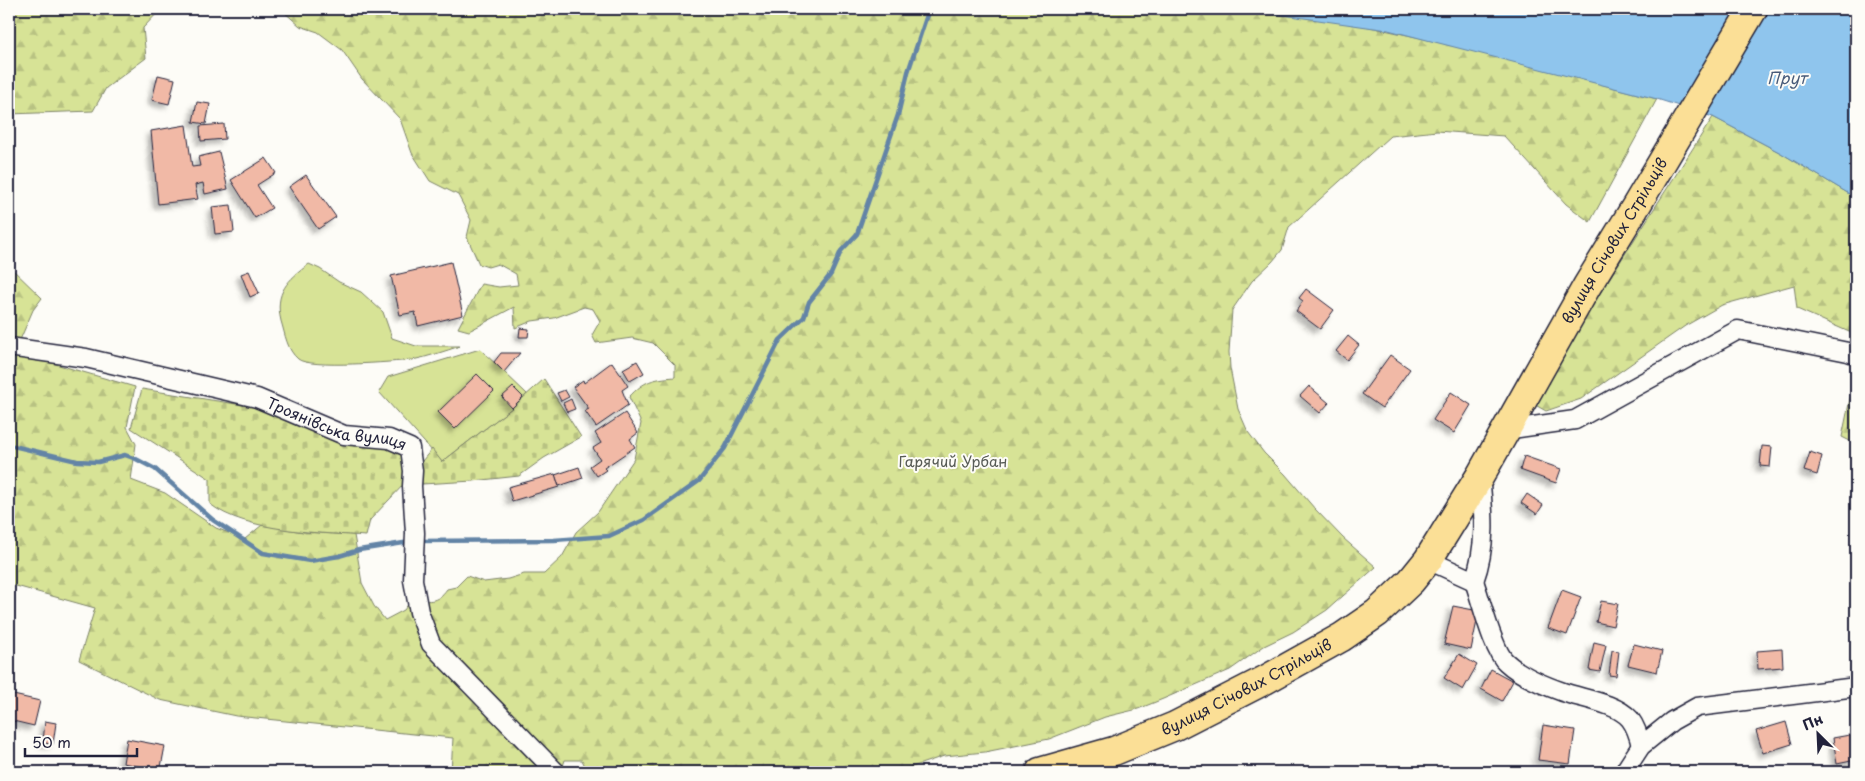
<svg xmlns="http://www.w3.org/2000/svg" width="1865" height="781" font-family="'Playpen Sans',sans-serif">
	<defs>
		<pattern id="forest-firs" width="22" height="20" patternUnits="userSpaceOnUse" patternTransform="scale(1.25)"><rect width="22" height="20" fill="#d7e396"/><path d="M5 1l3.5 6h-7zM16 11l3.5 6h-7z" fill="#b8c282"/></pattern>
		<pattern id="cemetery-stones" width="16" height="16" patternUnits="userSpaceOnUse" patternTransform="scale(1.25)"><rect width="16" height="16" fill="#d7e396"/><path d="M2 7V4a2 2 0 0 1 4 0v3zM10 15v-3a2 2 0 0 1 4 0v3z" fill="#b8c282"/></pattern>
		<filter id="shadow"><feDropShadow dx="-4.5" dy="4.5" stdDeviation="2.5" flood-color="#0004"/></filter>
	</defs>
	<rect width="100%" height="100%" fill="#fdfcf7"/>
	<filter id="ink" filterUnits="userSpaceOnUse"><feTurbulence type="fractalNoise" baseFrequency=".02" numOctaves="2"/><feDisplacementMap in="SourceGraphic" scale="10" xChannelSelector="R" yChannelSelector="G"/><feConvolveMatrix kernelMatrix="1 2 1 2 8 2 1 2 1" color-interpolation-filters="sRGB"/></filter>
	<g filter="url(#ink)">
		<g fill="#d7e396" stroke="#7c8268">
			<path d="M309,264L320,269L339,282L361,292L383,312L392,338L416,346H460C445,351 428,357 412,360C394,362 309,369 298,359C287,350 285,334 281,321C274,292 288,280 309,264Z"/>
			<polygon points="480,349 527,394 512,408 442,462 379,392 388,377"/>
		</g>
		<g fill="url(#forest-firs)" stroke="#7c8268">
			<polygon points="9,9 161,9 143,28 146,58 106,88 93,111 9,114"/>
			<path d="M278,9H1197C1261,12 1326,17 1389,31C1479,50 1568,76 1657,99L1590,222L1566,204L1504,136L1437,131L1390,136L1289,227L1282,250L1272,262L1252,281L1232,310L1229,352L1230,368L1238,409L1248,432L1264,453L1285,474L1315,509L1343,538L1376,567L1327,610L1293,632L1264,646L1230,670L1163,699L1138,709L1105,717L1049,739L985,752L944,756L912,767L892,772H588L582,760H565L561,772H451L453,738L236,716L160,700L79,660L95,608L9,584V266L42,298L33,310L20,340L24,355L135,387L127,427L136,444L131,480L165,493L216,528L245,539L262,525L303,532L354,535L362,583L374,606L385,620L404,610L412,599C429,601 436,604 447,589L456,587L467,576L484,582L508,579L524,574H544L562,557L576,532L598,512L634,459L641,423L629,397C645,380 653,379 675,377V365L653,343L632,338L596,343L592,335L600,321L593,309L584,307L554,318L532,321L515,328L514,307L469,331L458,328L481,284L499,287L518,285L516,274L498,264L488,267L479,264L467,237L471,220L458,195L430,181L412,153L400,119L362,79L342,50L318,32L300,26L283,11Z"/>
			<polygon points="1713,117 1781,153 1856,198 1856,335 1797,309 1794,285 1722,305 1685,326 1581,399 1546,411 1530,402"/>
			<polygon points="1855,375 1856,376 1856,444 1842,437"/>
		</g>
		<g fill="url(#cemetery-stones)" stroke="#7c8268">
			<polygon points="544,379 581,437 544,458 519,476 473,481 422,484 417,467 432,449 442,462 512,408"/>
			<path d="M142,389L255,407L278,413L344,444L389,448L401,453L405,457L406,482L370,520L366,536C323,533 245,532 210,504V479L131,428Z"/>
		</g>
		<polygon fill="#8fc5ed" stroke="#6384a6" points="1197,9 1856,9 1856,198 1781,153 1713,117 1657,99 1388,30 1276,14"/>
		<g fill="none" stroke-linecap="round" stroke-linejoin="round">
			<g stroke="#6384a6" stroke-width="4.5">
				<polyline points="9,445 77,461 98,462 125,455 136,459 155,469 213,520 263,553 310,561 339,556 359,550 410,542"/>
				<polyline points="418,541 554,540 609,536 644,520 699,481 725,448 780,340 804,317 809,302 831,274 841,251 857,234 898,115 908,72 929,9"/>
			</g>
		</g>
		<g fill="#f1b9a6" stroke="#22223b" filter="url(#shadow)">
			<polygon points="158,75 175,79 169,104 152,100"/>
			<polygon points="197,102 210,104 206,124 193,122"/>
			<polygon points="224,124 225,139 201,141 200,126"/>
			<polygon points="186,125 192,167 200,166 198,157 219,152 228,189 205,194 203,183 195,185 198,199 158,204 151,131"/>
			<polygon points="266,158 276,173 257,185 272,208 255,218 231,180"/>
			<polygon points="306,175 336,217 318,229 289,187"/>
			<polygon points="231,205 234,232 215,234 212,207"/>
			<polygon points="451,262 463,315 418,326 415,312 400,315 391,276"/>
			<polygon points="249,271 259,293 250,297 241,274"/>
			<polygon points="1306,289 1334,310 1320,329 1296,311 1303,301 1299,298"/>
			<polygon points="520,328 529,329 528,337 519,337"/>
			<polygon points="1348,336 1359,345 1347,360 1336,351"/>
			<polygon points="501,353 520,353 504,372 494,362"/>
			<polygon points="1390,355 1410,369 1382,408 1362,394"/>
			<polygon points="637,361 644,373 630,381 623,369"/>
			<polygon points="612,362 628,386 622,390 628,405 596,427 585,411 589,409 573,387 583,380 584,383"/>
			<polygon points="477,374 494,391 455,429 438,412"/>
			<polygon points="1309,386 1329,403 1320,413 1300,396"/>
			<polygon points="513,387 523,397 512,408 502,397"/>
			<polygon points="565,390 569,397 561,401 557,393"/>
			<polygon points="1451,392 1471,405 1454,433 1433,420"/>
			<polygon points="571,399 575,409 567,412 563,403"/>
			<polygon points="625,413 638,433 630,439 635,447 604,468 606,470 597,476 590,466 600,459 593,448 601,443 595,433"/>
			<polygon points="1762,446 1772,447 1770,467 1760,466"/>
			<polygon points="1810,452 1822,456 1817,475 1804,471"/>
			<polygon points="1524,456 1561,469 1556,483 1520,470"/>
			<polygon points="579,467 583,478 559,486 555,475"/>
			<polygon points="555,474 559,487 512,501 508,487"/>
			<polygon points="1527,494 1543,505 1537,514 1521,503"/>
			<polygon points="1562,590 1581,597 1567,635 1548,628"/>
			<polygon points="1601,601 1618,604 1613,626 1596,622"/>
			<polygon points="1453,606 1479,611 1471,650 1444,644"/>
			<polygon points="1594,642 1606,645 1600,672 1589,670"/>
			<polygon points="1634,644 1662,651 1657,672 1628,665"/>
			<polygon points="1782,649 1783,667 1758,669 1757,651"/>
			<polygon points="1612,650 1619,651 1616,676 1609,675"/>
			<polygon points="1459,654 1477,665 1463,690 1444,678"/>
			<polygon points="1491,669 1513,681 1502,701 1481,689"/>
			<polygon points="9,694 40,701 34,726 9,720"/>
			<polygon points="45,721 56,723 53,744 43,743"/>
			<polygon points="1786,722 1792,744 1763,753 1756,731"/>
			<polygon points="1543,725 1575,730 1570,764 1538,760"/>
			<polygon points="1855,734 1856,760 1837,764 1833,738"/>
			<polygon points="127,739 165,746 160,772 141,772 142,767 123,763"/>
		</g>
		<g fill="none" stroke-linecap="round" stroke-linejoin="round">
			<defs>
				<g id="minor">
					<path id="s1" d="M9,347L86,358L257,398L344,435L389,439L410,448L413,471L412,486L415,533L413,580L419,612L431,644L556,772"/>
					<polyline points="1505,430 1575,420 1738,330 1848,352 1856,355"/>
					<path d="M1428,560L1474,581C1481,600 1493,651 1506,662C1521,676 1543,685 1563,692C1583,699 1616,703 1630,719C1636,727 1639,737 1641,746"/>
					<path d="M1474,581C1487,546 1484,513 1480,476"/>
					<polyline points="1624,772 1641,746 1672,721 1697,707 1856,687"/>
				</g>
				<g id="primary">
					<path id="s2" d="M1040,772L1114,751L1175,726L1265,680L1342,637L1377,613L1411,581L1428,560L1480,476L1587,286L1636,206L1753,9"/>
				</g>
			</defs>
			<use href="#minor" stroke="#22223b" stroke-width="21"/>
			<use href="#primary" stroke="#22223b" stroke-width="31"/>
			<use href="#minor" stroke="#fdfcf7" stroke-width="18"/>
			<use href="#primary" stroke="#fbdf96" stroke-width="28"/>
		</g>
	</g>
	<g text-anchor="middle" stroke-width="4" stroke-linejoin="round" paint-order="stroke">
		<g font-size="15" fill="#22223b" stroke="#fdfcf7">
			<text dy="5" stroke="none"><textPath href="#s2" startOffset="818">вулиця Січових Стрільців</textPath></text>
			<text dy="5" stroke="none"><textPath href="#s1" startOffset="338">Троянівська вулиця</textPath></text>
			<text dy="5" stroke="none"><textPath href="#s2" startOffset="224">вулиця Січових Стрільців</textPath></text>
		</g>
		<g font-size="15" fill="#585c56" stroke="#fdfcf7">
			<text x="953" y="467">Гарячий Урбан</text>
		</g>
		<g font-size="16" font-style="italic" fill="#485b79" stroke="#fdfcf7">
			<text x="1787" y="84">Прут</text>
		</g>
	</g>
	<rect width="1865" height="781" fill="none" stroke="#fdfcf7" stroke-width="30"/>
	<rect x="15" y="15" width="1835" height="751" fill="none" stroke="#22223b" stroke-width="2" filter="url(#ink)"/>
	<g transform="translate(1818 734) rotate(336)" stroke="#fdfcf7" stroke-width="4" paint-order="stroke">
	<path d="M0-4L9 19L0 12L-9 19Z" fill="#22223b"/>
	<text y="-8" font-size="14" font-weight="bold" text-anchor="middle" fill="#22223b">Пн</text>
	</g>
	<path d="M25 748v8h112v-8" fill="none" stroke="#22223b" stroke-width="2.5"/>
	<text x="32" y="748" font-size="15" fill="#22223b" stroke="#fdfcf7" stroke-width="4" paint-order="stroke">50 m</text>
</svg>
